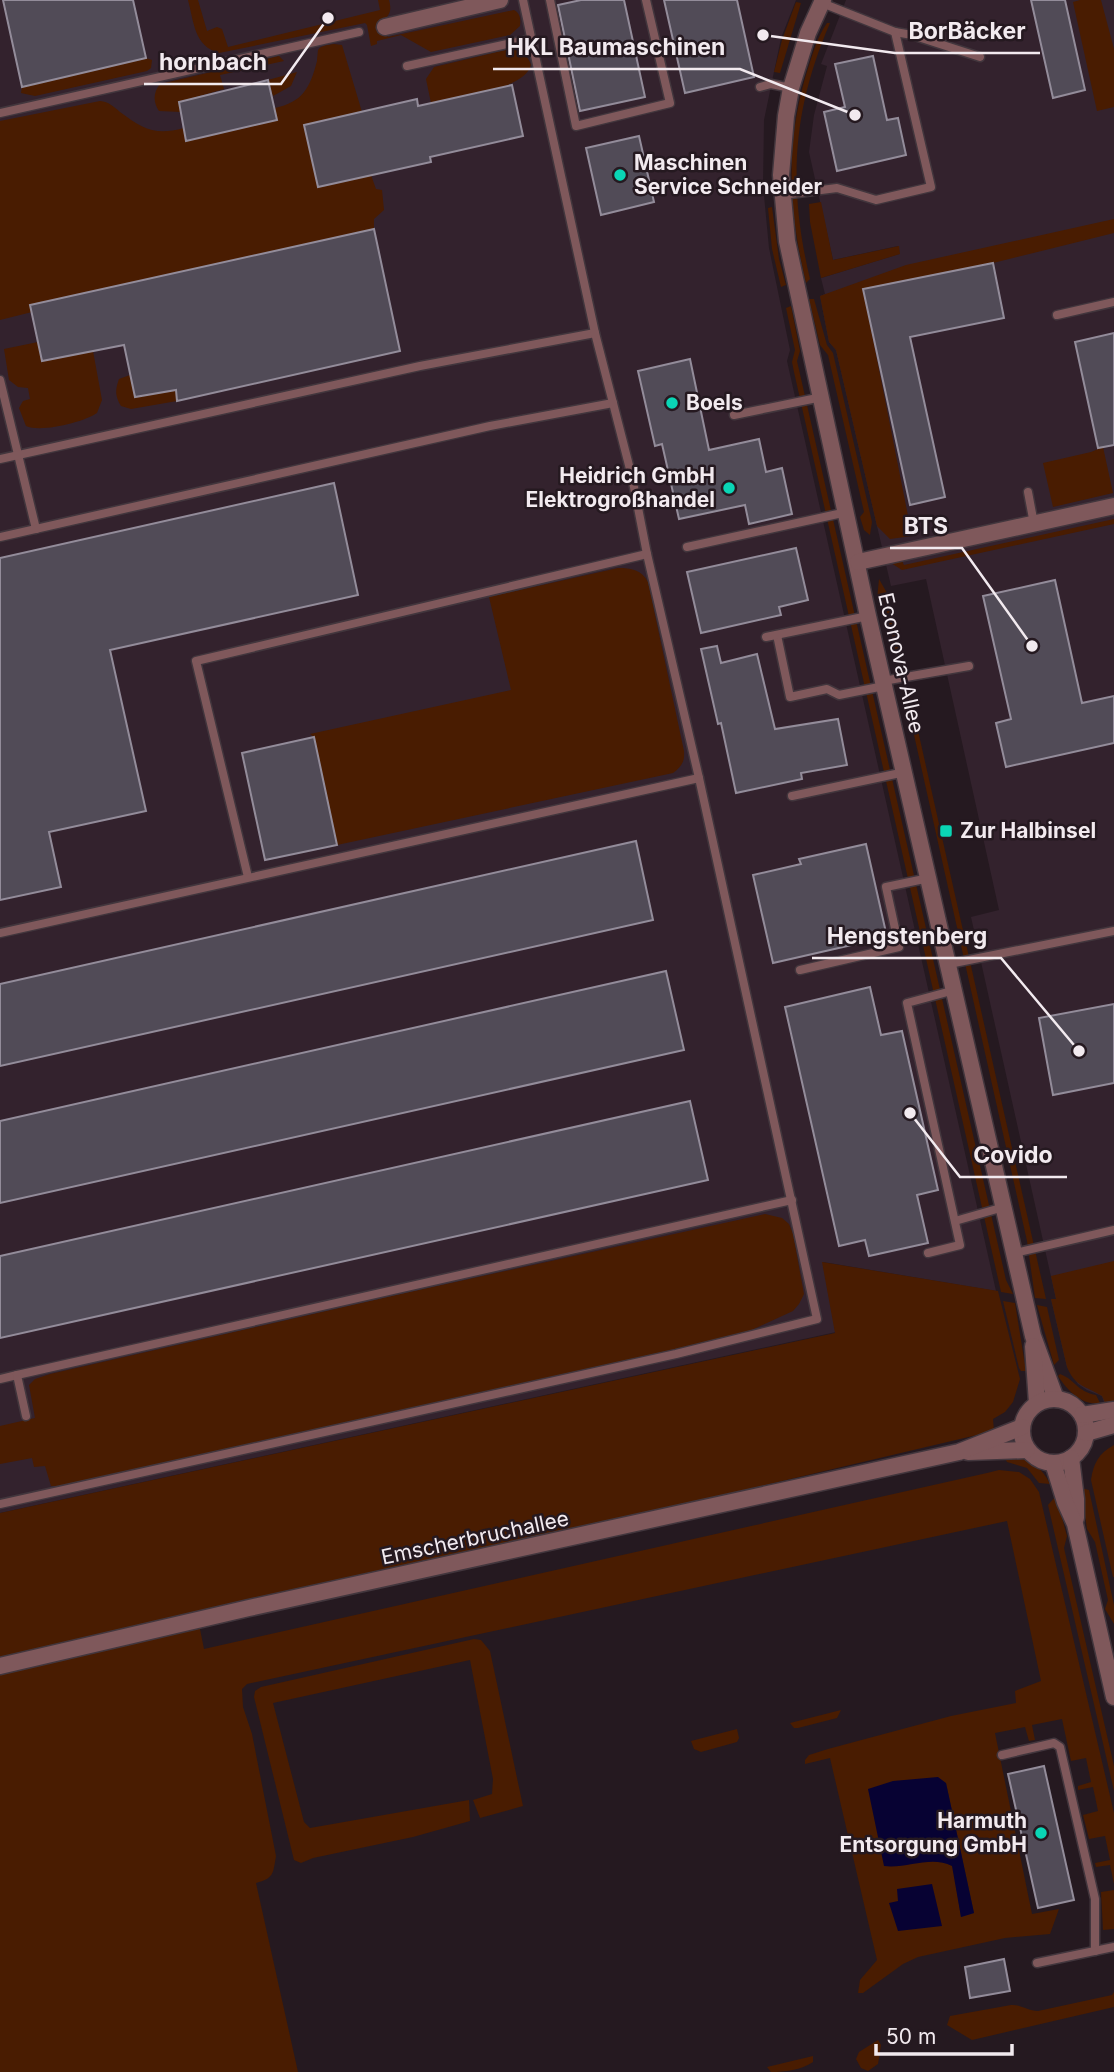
<svg xmlns="http://www.w3.org/2000/svg" width="1114" height="2072" font-family="Inter,sans-serif">
	<rect width="100%" height="100%" fill="#251920"/>
	<g fill="#33222d">
		<polygon points="0,0 796,0 781,38 764,120 763,185 769,248 790,350 787,361 996,1291 823,1262 836,1332 0,1513"/>
		<polygon points="846,0 1114,0 1114,1433 1102,1396 1087,1390 1078,1384 1067,1367 1051,1299 1056,1299 971,917 999,910 926,579 891,586 836,350 829,342 820,296 825,294 821,278 899,254 898,246 833,260 809,152 814,115 827,66 821,64"/>
	</g>
	<g fill="#491c01" fill-rule="evenodd">
		<path d="M188,0H198L207,31L217,27L222,29L228,47L380,10L378,0H389C393,15 387,13 383,26L388,37L514,10C520,13 521,19 520,26L510,35L431,52L401,35L377,41V44L371,46L367,25L365,23L219,53C194,46 194,22 188,0Z"/>
		<polygon points="1080,0 1101,0 1114,49 1114,107 1097,111 1073,2"/>
		<polygon points="796,2 801,3 780,73 774,72 782,40"/>
		<path d="M827,23H830C792,111 788,186 810,279L806,283C789,211 785,150 805,78C811,60 816,38 827,23Z"/>
		<path d="M334,44L342,45L362,112L304,125L318,187L371,175L376,189L382,190L384,210L374,219V229L31,305L32,312L0,320V121L100,101C109,102 113,106 120,112C143,129 155,136 184,128L187,141L277,120L275,108C302,102 310,89 317,61C317,60 318,50 318,50C321,45 329,45 334,44Z"/>
		<path d="M510,49C520,49 528,55 531,65C524,91 455,97 431,103L426,79L434,67Z"/>
		<path d="M279,56L284,61L220,75L224,89L179,102L181,112L159,111C153,102 153,93 160,84Z"/>
		<polygon points="146,58 152,60 151,68 147,71 35,96 21,93 22,87"/>
		<polygon points="297,72 291,86 273,96 268,80"/>
		<polygon points="821,202 833,260 899,246 900,254 821,278 810,222 809,204"/>
		<polygon points="772,207 779,259 786,285 781,287 772,249 768,208"/>
		<polygon points="1114,219 1114,233 993,263 863,289 912,536 890,539 877,526 836,350 829,342 820,296 906,265"/>
		<polygon points="809,299 814,299 827,345 833,353 872,522 870,535 864,530 860,517 864,512 828,355 820,345"/>
		<polygon points="791,306 800,351 797,361 1006,1280 1013,1294 1001,1292 794,372 792,362 795,350 786,308"/>
		<path d="M38,342L93,351L102,400L97,413C84,422 41,433 26,426L19,408L23,401L30,399L28,388L18,387L9,380L4,349Z"/>
		<path d="M130,375L136,397L176,390L177,401L131,409L121,406C115,396 115,390 119,379Z"/>
		<polygon points="1103,447 1113,493 1053,507 1043,463 1091,452"/>
		<polygon points="1114,519 1114,524 902,570 891,563 901,559 904,565"/>
		<path d="M618,568C631,568 642,570 648,582L684,751C685,762 681,767 673,773L337,845L314,737L310,734L511,690L489,597Z"/>
		<polygon points="879,579 887,593 1046,1299 1035,1298 1027,1241 885,605 877,600"/>
		<polygon points="765,1214 782,1218 789,1224 793,1234 804,1294 799,1304 793,1311 743,1334 62,1486 51,1486 45,1466 34,1467 32,1458 0,1464 0,1426 35,1418 29,1385 35,1379 50,1374 401,1294"/>
		<path d="M1114,1261V1403L1106,1405L1102,1396C1086,1386 1075,1387 1067,1367L1051,1299H1056L1051,1276Z"/>
		<path d="M822,1262L998,1291L1020,1379L1013,1402L1005,1412L993,1419L994,1431L198,1619L204,1649L987,1473L999,1470L1019,1472L1030,1479L1039,1492L1114,1813V1884L1110,1865L1096,1867L1095,1863L1110,1860L1105,1836L1089,1839L1083,1815L1098,1811L1093,1787L1078,1790V1786L1091,1782L1086,1758L1071,1761L1062,1719L1032,1725L1035,1740L1029,1741L1025,1727L995,1733L1032,1914L1059,1909L1050,1934L1005,1938L918,1957L903,1964L863,1993H858L860,1980L877,1960L830,1758L805,1764V1760L809,1755L828,1749L951,1716L1016,1703L1015,1691L1041,1681L1007,1521L247,1684L242,1689L243,1707L252,1734L276,1856C273,1874 274,1878 256,1883L298,2072H0V1513L835,1333ZM946,1783L974,1913L961,1917L953,1866L940,1860Z"/>
		<polygon points="1003,1301 1015,1303 1026,1371 1021,1371 1019,1368"/>
		<polygon points="1037,1305 1047,1307 1059,1360 1054,1365"/>
		<path d="M1060,1374C1076,1380 1076,1391 1096,1395L1100,1403C1082,1406 1067,1390 1058,1376Z"/>
		<path d="M1114,1445V1577H1113L1091,1480C1093,1464 1099,1453 1114,1445Z"/>
		<path d="M1004,1456C1025,1456 1041,1465 1050,1484L1039,1483L1027,1468L1007,1462Z"/>
		<polygon points="1081,1488 1089,1490 1114,1605 1114,1624 1105,1609 1108,1600 1095,1542 1087,1529"/>
		<polygon points="1056,1496 1067,1536 1064,1548 1114,1766 1114,1791 1048,1505"/>
		<polygon points="474,1639 481,1640 490,1651 523,1806 480,1818 473,1800 492,1794 493,1779 470,1660 273,1703 304,1822 310,1828 469,1800 470,1821 413,1837 313,1858 301,1863 294,1860 254,1697 255,1691 261,1687"/>
		<polygon points="841,1710 837,1718 798,1728 794,1728 790,1723"/>
		<polygon points="737,1729 739,1738 737,1742 701,1752 694,1749 691,1741"/>
		<polygon points="1114,1890 1114,1929 1103,1930 1101,1892"/>
		<path d="M1114,1992V2007L972,2040L947,2025L950,2016L1011,2005C1020,2004 1028,2011 1038,2011L1112,1995Z"/>
		<polygon points="878,2040 881,2045 878,2064 868,2071 861,2068 856,2059 859,2052"/>
		<path d="M813,2056V2062C801,2070 785,2072 771,2072L767,2067Z"/>
	</g>
	<g fill="#070233">
		<path d="M938,1777L946,1783L974,1913L961,1917L952,1866C931,1855 907,1869 884,1866L868,1789L893,1781Z"/>
		<polygon points="932,1884 942,1926 898,1931 889,1903 898,1901 897,1889"/>
	</g>
	<g fill="#514b57" stroke="#938c9a" stroke-width="2">
		<polygon points="3,0 133,0 146,58 22,87"/>
		<polygon points="581,0 624,0 645,97 580,111 558,5"/>
		<polygon points="664,0 737,0 754,77 685,93"/>
		<polygon points="1031,0 1065,0 1085,90 1053,98"/>
		<polygon points="873,56 887,120 898,118 906,155 837,171 824,112 845,107 835,64"/>
		<polygon points="268,80 277,120 186,141 179,102"/>
		<polygon points="512,85 523,136 430,157 431,162 318,187 304,125 417,99 418,106"/>
		<polygon points="639,136 654,202 601,215 586,148"/>
		<polygon points="374,229 400,351 177,401 176,390 135,397 124,345 42,361 30,305"/>
		<polygon points="993,263 1004,318 910,337 945,497 910,505 863,289"/>
		<polygon points="1114,333 1114,445 1098,448 1075,342"/>
		<polygon points="690,359 709,450 759,439 766,472 782,468 792,514 749,524 745,505 679,519 662,444 655,446 638,371"/>
		<polygon points="334,483 358,595 110,650 146,811 49,832 61,887 0,900 0,558"/>
		<polygon points="796,548 808,600 779,607 781,615 701,633 687,572"/>
		<polygon points="1055,580 1082,703 1114,696 1114,743 1006,767 996,723 1011,719 983,596"/>
		<polygon points="717,646 721,663 757,654 775,729 838,719 847,765 801,773 802,779 736,793 721,723 718,724 701,649"/>
		<polygon points="314,737 337,845 265,860 242,753"/>
		<polygon points="636,841 653,920 0,1066 0,984"/>
		<polygon points="866,844 887,937 773,963 753,875 801,864 799,859"/>
		<polygon points="666,971 684,1050 0,1203 0,1121"/>
		<polygon points="870,987 881,1035 902,1031 938,1190 917,1195 928,1243 869,1256 865,1240 839,1246 785,1007"/>
		<polygon points="1114,1004 1114,1083 1053,1095 1039,1018"/>
		<polygon points="690,1101 708,1180 0,1338 0,1256"/>
		<polygon points="1044,1766 1074,1900 1038,1908 1008,1774"/>
		<polygon points="1004,1959 1010,1991 970,1998 965,1967"/>
	</g>
	<g fill="none" stroke-linecap="round" stroke-linejoin="round">
		<defs>
			<g id="lane">
				<polyline points="550,0 576,126 670,103 646,0"/>
				<polyline points="822,3 895,32 912,35 980,57"/>
				<polyline points="407,66 530,39"/>
				<polyline points="760,87 771,84 791,88"/>
				<polyline points="0,113 359,32"/>
				<polyline points="782,195 837,188 876,200 931,187 895,32"/>
				<polyline points="1057,315 1114,302"/>
				<polyline points="0,380 36,529"/>
				<polyline points="734,415 822,397"/>
				<polyline points="0,459 420,366 595,333"/>
				<polyline points="1028,492 1034,524"/>
				<polyline points="0,537 490,426 613,403"/>
				<polyline points="687,547 847,512"/>
				<polyline points="777,635 790,697 827,689 839,695 884,686"/>
				<polyline points="766,637 868,616"/>
				<polyline points="883,681 969,666"/>
				<polyline points="792,796 905,772"/>
				<polyline points="248,877 196,661 647,554"/>
				<polyline points="0,933 699,778"/>
				<polyline points="949,964 1114,931"/>
				<polyline points="800,970 899,947 886,887 929,878"/>
				<polyline points="955,1221 1004,1207"/>
				<polyline points="928,1253 960,1245 907,1003 955,990"/>
				<polyline points="1015,1253 1114,1230"/>
				<polyline points="0,1379 17,1375"/>
				<polyline points="26,1416 17,1375 792,1200"/>
				<polyline points="0,1504 676,1354 817,1319 699,778 647,554 632,477 595,333 523,0"/>
				<polyline points="1002,1755 1054,1743 1060,1747 1095,1899 1095,1951"/>
				<polyline points="1037,1963 1114,1947"/>
			</g>
			<g id="street">
				<polyline points="823,0 808,33 791,88 786,116 781,175 787,241 868,616 1033,1336 1056,1399"/>
				<polyline points="385,27 500,0"/>
				<polyline points="858,562 1114,506"/>
				<polyline points="1033,1346 1037,1403"/>
				<circle cx="1054" cy="1431" r="32"/>
				<polyline points="1082,1415 1114,1410"/>
				<polyline points="1086,1433 1114,1425"/>
				<polyline points="968,1452 1027,1450"/>
				<polyline points="1071,1458 1076,1499 1076,1518"/>
				<polyline points="1053,1463 1065,1502 1075,1524 1114,1697"/>
				<polyline points="0,1666 249,1608 959,1452 1022,1427"/>
			</g>
		</defs>
		<use href="#lane" stroke="#42363d" stroke-width="11"/>
		<use href="#street" stroke="#42363d" stroke-width="19"/>
		<use href="#lane" stroke="#7f585b" stroke-width="8"/>
		<use href="#street" stroke="#7f585b" stroke-width="16"/>
	</g>
	<g fill="#0ad5b5" stroke="#251920" stroke-width="2.5">
		<circle cx="620" cy="175" r="7"/>
		<circle cx="672" cy="403" r="7"/>
		<circle cx="729" cy="488" r="7"/>
		<rect x="939" y="824" width="14" height="14" rx="3.5"/>
		<circle cx="1041" cy="1833" r="7"/>
	</g>
	<g text-anchor="middle" stroke-width="5" stroke-linejoin="round" paint-order="stroke">
		<g font-size="21" font-weight="bold" fill="#f2eaef" stroke="#251920" text-anchor="start">
			<text x="634" y="170">Maschinen<tspan x="634" dy="24">Service Schneider</tspan></text>
			<text x="686" y="410">Boels</text>
			<text x="715" y="483" text-anchor="end">Heidrich GmbH<tspan x="715" dy="24">Elektrogroßhandel</tspan></text>
			<text x="960" y="838">Zur Halbinsel</text>
			<text x="1027" y="1828" text-anchor="end">Harmuth<tspan x="1027" dy="24">Entsorgung GmbH</tspan></text>
		</g>
		<g font-size="21" fill="#f2eaef" stroke="#251920">
			<text transform="translate(901 663) rotate(77)" y="7">Econova-Allee</text>
			<text transform="translate(475 1538) rotate(-12)" y="7">Emscherbruchallee</text>
		</g>
	</g>
	<path fill="none" stroke="#f2eaef" stroke-width="2.5" d="M763 35L895 53H1040M855 115L740 69H493M328 18L281 84H144M1032 646L962 548H890M1079 1051L1001 958H812M910 1113L960 1177H1067"/>
	<g fill="#f2eaef" stroke="#251920" stroke-width="2.5">
		<circle cx="763" cy="35" r="7"/>
		<circle cx="855" cy="115" r="7"/>
		<circle cx="328" cy="18" r="7"/>
		<circle cx="1032" cy="646" r="7"/>
		<circle cx="1079" cy="1051" r="7"/>
		<circle cx="910" cy="1113" r="7"/>
	</g>
	<g font-size="23" text-anchor="middle" font-weight="bold" fill="#f2eaef" stroke="#251920" stroke-width="5" stroke-linejoin="round" paint-order="stroke">
		<text x="967" y="39">BorBäcker</text>
		<text x="616" y="55">HKL Baumaschinen</text>
		<text x="213" y="70">hornbach</text>
		<text x="926" y="534">BTS</text>
		<text x="907" y="944">Hengstenberg</text>
		<text x="1013" y="1163">Covido</text>
	</g>
	<path d="M876 2044v10h136v-10" fill="none" stroke="#f2eaef" stroke-width="3.5"/>
	<text x="886" y="2044" font-size="21" fill="#f2eaef" stroke="#251920" stroke-width="5" paint-order="stroke">50 m</text>
</svg>
